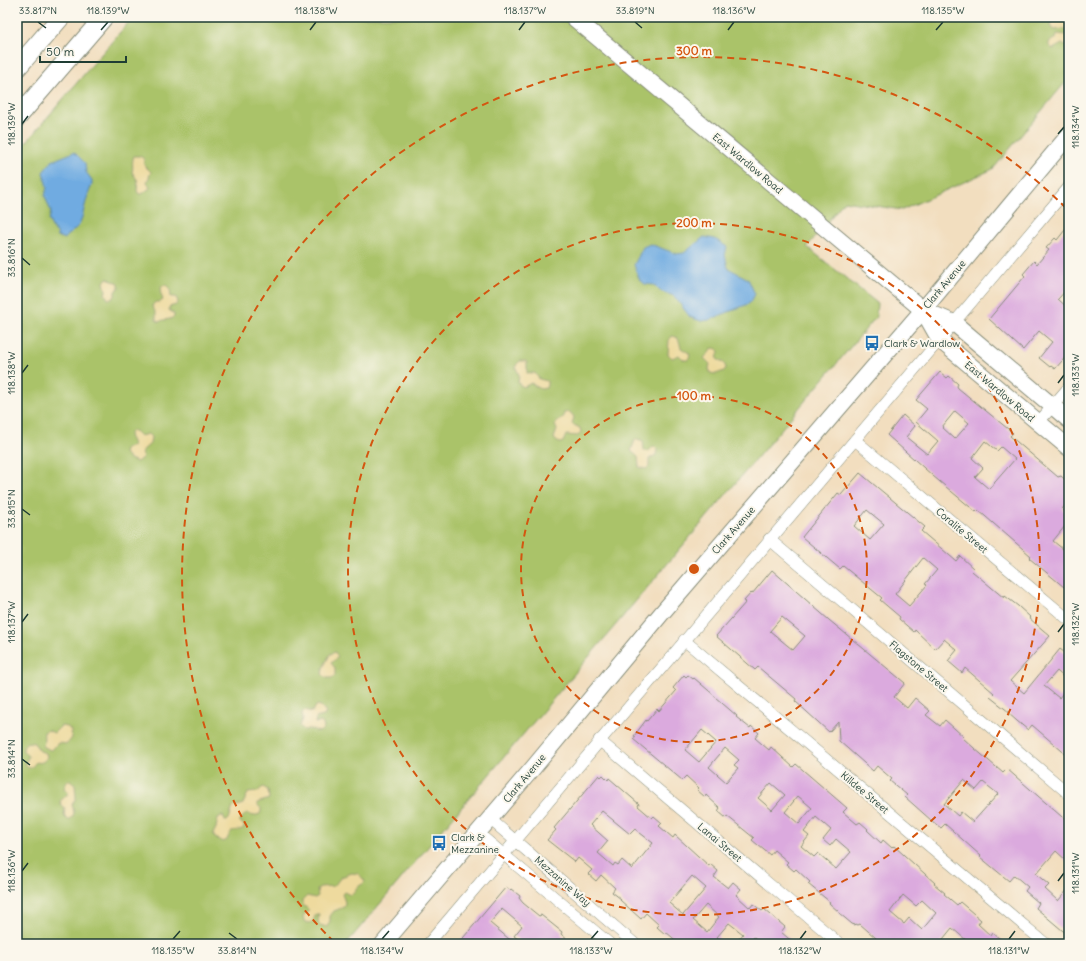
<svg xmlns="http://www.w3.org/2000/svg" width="1086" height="961" font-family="Delius,sans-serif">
	<rect width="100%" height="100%" fill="#fbf7ec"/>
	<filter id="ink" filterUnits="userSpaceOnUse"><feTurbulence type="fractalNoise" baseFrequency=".025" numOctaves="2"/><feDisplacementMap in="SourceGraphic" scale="8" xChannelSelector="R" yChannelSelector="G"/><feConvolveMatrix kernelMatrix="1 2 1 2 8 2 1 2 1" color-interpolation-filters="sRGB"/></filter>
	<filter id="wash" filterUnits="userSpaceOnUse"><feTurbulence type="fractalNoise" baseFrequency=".012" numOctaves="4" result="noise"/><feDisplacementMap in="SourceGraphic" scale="16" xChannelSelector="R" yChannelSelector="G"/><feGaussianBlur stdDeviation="0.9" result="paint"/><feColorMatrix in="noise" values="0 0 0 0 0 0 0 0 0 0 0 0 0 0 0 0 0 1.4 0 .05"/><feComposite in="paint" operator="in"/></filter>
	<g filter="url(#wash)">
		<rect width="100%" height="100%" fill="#f2debf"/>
		<polygon fill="#aac369" stroke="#64804e" points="133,17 1069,17 1069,78 993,169 902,210 844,201 807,247 877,303 876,317 346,944 17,944 17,153"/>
		<g fill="#eeda9e" stroke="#868c69">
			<polygon points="1057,17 1069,18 1069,45 1062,44 1053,49 1049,46 1049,42 1056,38 1057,34 1066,35 1068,32 1064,29 1054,30 1051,28 1050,24"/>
			<path d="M134,156H140L144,159V165L151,172L147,182L150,188L142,194H139L137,191L138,181L132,172C134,167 131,162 134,156Z"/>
			<polygon points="107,278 110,279 112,281 117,282 119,283 119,288 115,291 115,296 112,299 108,299 105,294 106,291 104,282"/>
			<polygon points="166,285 170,289 171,297 176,297 178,302 176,305 169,307 169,310 174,314 174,317 170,319 163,320 159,322 156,320 156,313 152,306 155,302 160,302 163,300 160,291 162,286"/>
			<path d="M672,336C680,337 679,342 681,348L689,353L690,355L688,360H684L679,355L672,358L668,354L669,340Z"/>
			<polygon points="714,348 717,349 719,351 717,359 724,363 726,368 724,371 716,374 710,373 709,368 710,364 704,358 709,353 711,349"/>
			<polygon points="520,361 525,361 527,362 527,373 535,373 539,379 547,381 547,385 546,388 540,389 531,383 524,387 520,385 518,382 519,375 516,368 516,365"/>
			<polygon points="568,412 570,412 574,417 572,424 580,428 581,432 578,436 566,435 563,442 560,443 556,441 554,438 557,430 555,425 556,422 563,418 564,413"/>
			<polygon points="131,431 135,431 140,436 148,434 151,437 150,444 142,451 143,457 137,462 128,458 124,453 126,448 134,446 129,436"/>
			<polygon points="638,439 643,441 644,451 648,451 654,446 657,449 656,455 649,459 649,467 646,469 639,467 638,457 631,451 635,440"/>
			<polygon points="335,652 338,657 331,663 335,668 335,676 332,678 326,678 322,674 323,668 330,654"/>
			<polygon points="317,705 321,706 326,712 324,716 316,718 315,723 321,722 323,724 324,729 319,732 311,729 304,730 300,726 303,719 302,713 305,710 312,712"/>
			<path d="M61,726L68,727L71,731L72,738L67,744L58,743L52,750H50L43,746C45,739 43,737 44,732L48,730L54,733Z"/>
			<path d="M28,742L34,743L40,751L46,753L47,757C45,761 41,764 36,762C33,765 33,768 28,768L25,763L29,756L23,751C23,746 24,744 28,742Z"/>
			<path d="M67,781H70L75,785L76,797L72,805C74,811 76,817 68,820L64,816L65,808L61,804L60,801L68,794V792L64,789Z"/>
			<path d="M263,787L268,790L269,799L257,803C259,809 263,806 260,814L253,816L247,813C244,814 243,818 240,820V822L244,825V828C233,834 233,825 227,840L223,842L215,838L213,834L216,828L218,818L221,816H223L225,821H227L229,819L233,807L243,804L248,793L257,792Z"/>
			<path d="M352,873L359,874L365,881C363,885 361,884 358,887C355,890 356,893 350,895L344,892L342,894L345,902L344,907L334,911L330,916V921L327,927L320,925L318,922L319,914H316C314,918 314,922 309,923L304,921L303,917L309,910L302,904V901L307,896L315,898L318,896L317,889L320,887L334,886L341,877Z"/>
		</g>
		<g fill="#70abe1" stroke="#48748a">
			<polygon points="74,152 85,163 86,172 92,180 92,184 87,198 81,221 79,225 71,233 67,235 65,239 56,236 58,234 52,227 49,220 51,212 45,196 47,187 43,172 52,161"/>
			<polygon points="704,237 715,239 727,247 725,255 728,268 748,279 755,294 751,302 748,304 709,320 701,321 690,317 674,296 660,291 654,285 645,284 640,281 634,265 643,247 650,244 677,254 684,253"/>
		</g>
		<g id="blocks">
			<g fill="#dbaade" fill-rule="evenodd">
				<polygon points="1069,225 1069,287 1058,299 1069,309 1069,353 1055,369 1051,366 1050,367 1039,358 1052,342 1039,331 1023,350 989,319 1025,276 1023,274 1034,261 1037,264 1049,250 1046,248 1055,238 1057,240"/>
				<path d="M940,372L947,378L949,376L958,384L957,386L958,388L1013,433L1010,436L1058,477L1061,476L1069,483V501L1062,509L1069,515V521L1053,541L1069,554V580L1064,587L1029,558L1031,556L978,510L976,512L933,476L887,435L903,415L915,426L906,437L927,454L938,441L916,422L927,409L916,400ZM955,411L969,423L955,439L942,427ZM985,441L997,451L1001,447L1015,459L989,489L975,477L983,468L972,458Z"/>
				<path d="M860,473L925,527L921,531L956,561L960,556L974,569L972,571L1004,598L1005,596L1018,606L1030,617L1029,618L1050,636L1010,681L1024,693L1060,649L1069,656V682L1057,671L1044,686L1059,698L1069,685V757L1032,725L1028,730L1017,721L1008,713L1009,712L990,697L994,693L965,668L962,673L948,661L957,650L944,639L935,649L915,630L914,632L899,619L900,617L880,600L882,598L843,566L840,569L802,537L838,493L841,495ZM867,510L884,524L870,540L854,526ZM923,558L937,570L925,584L927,585L909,606L895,594Z"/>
				<path d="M772,570L829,620L905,683L894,697L907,708L915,698L930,711L926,715L940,726L945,720L964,737L963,738L974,748L1003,773L1007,769L1069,823V863L1056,851L1036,874L1049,885L1045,889L1058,901L1069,888V936L1036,908L1039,903L1025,891L1028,887L1014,875L1009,881L980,857L981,856L945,824L941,828L932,821L905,797L907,795L890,781L892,779L877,766L873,771L839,741L838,722L829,732L795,701L796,699L758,667L755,670L716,636L746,602L744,601L751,593L752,594ZM782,617L805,636L793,650L770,631ZM964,780L976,790L983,782L998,794L973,822L961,812L958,816L944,804Z"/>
				<path d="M684,675L686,677L688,675L693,679L694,678L715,696V697L737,716L736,717L750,728L751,726L759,733L755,738L769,750L771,747L793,767L796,764L847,808L843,812L857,824L860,822L868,829L867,830L881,843L883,840L892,848L894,846L935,883L934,884L945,893L944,894L957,905L960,902L981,920L978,924L991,936L993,933L1006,944H963L966,940L952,928L939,944H871L876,938L860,924L858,925L856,924L855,925L852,924L839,913V912L829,903L830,902L808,884L810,882L796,869L794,871L786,864L788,862L774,850L770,855L752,840L754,838L727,816L726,818L718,811L720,808L706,795L705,797L697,790L699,788L686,776L682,780L633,739L636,737L634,736L646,720L647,721L657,709L659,711L676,691L673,688ZM702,730L716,742L699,762L685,750ZM725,748L739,760L734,765L738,768L726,782L709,767ZM771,783L785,795L772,810L758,798ZM798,796L812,808L799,824L785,812ZM816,817L831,830L823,840L830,846L836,839L851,852L836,869L818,853L814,857L801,846L809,836L804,832ZM903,895L916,906L922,900L936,913L922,930L909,918L904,924L890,912Z"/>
				<path d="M599,775L601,777L603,775L608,780L609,778L639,804L638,806L652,818L654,816L662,823L659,826L673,838L675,835L709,866L710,864L718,871L714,877L728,888L733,882L741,889L736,895L750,908L753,904L762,911L764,909L785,927L781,932L795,944H762L754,937L749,944H735L743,934L729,923L717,937L725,944H680L666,932L665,934L657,927L659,925L646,913L641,919L620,900L621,899L612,892L615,888L601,875L596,881L588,874L592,870L578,858L575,862L547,840L556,830L554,828ZM602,811L630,834L635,829L653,843L632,869L622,860L618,865L615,863L613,866L598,853L608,841L590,825ZM692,876L706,888L683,915L669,903ZM706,905L719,917L707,932L693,920Z"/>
				<polygon points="506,887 510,890 511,889 520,896 519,898 523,903 539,916 541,915 562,932 561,934 572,944 524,944 514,936 522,926 502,909 490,923 515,944 458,944"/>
			</g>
		</g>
	</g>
	<g filter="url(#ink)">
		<use href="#blocks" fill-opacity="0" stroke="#888e7a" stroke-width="1"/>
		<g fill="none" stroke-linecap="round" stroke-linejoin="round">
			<defs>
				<g id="street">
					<polyline points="1038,423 1069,387"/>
					<polyline points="855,440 1069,620"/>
					<polyline points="769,539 1069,794"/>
					<polyline points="684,640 1046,944"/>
					<polyline points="599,740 840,944"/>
					<polyline points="490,819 635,944"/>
					<polyline points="478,833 610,944"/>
					<polyline points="428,944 1069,187"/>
				</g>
				<g id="secondary">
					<polyline points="573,17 923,310 954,323 1069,420"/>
					<polyline points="923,310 940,340 1069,448"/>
					<polyline points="383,944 533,768 661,614 923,310 1069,135"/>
				</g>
				<g id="primary">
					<polyline points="17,68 61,17"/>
					<polyline points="17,118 104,17"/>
				</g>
			</defs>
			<use href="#street" stroke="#888e7a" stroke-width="12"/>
			<use href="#secondary" stroke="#888e7a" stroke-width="18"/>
			<use href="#primary" stroke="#888e7a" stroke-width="20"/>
			<use href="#street" stroke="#fff" stroke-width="11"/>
			<use href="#secondary" stroke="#fff" stroke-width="16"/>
			<use href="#primary" stroke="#fff" stroke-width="18"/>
		</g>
	</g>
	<path fill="none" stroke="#1f3d34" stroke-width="1.5" d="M38,22L46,28M635,22L642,28M101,30L108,22M310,30L316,22M519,30L525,22M728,30L734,22M936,30L943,22M22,124L28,116M1058,134L1064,127M22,258L30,265M22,373L28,365M1058,383L1064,375M22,509L30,515M22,622L28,614M1058,632L1064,624M22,759L30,765M22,871L28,863M1058,881L1064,873M229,933L237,939M173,939L180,931M382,939L389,931M591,939L598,931M800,939L806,931M1009,939L1015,931"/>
	<g fill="none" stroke="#d45610" stroke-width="2" stroke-dasharray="7 5">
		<circle cx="694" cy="569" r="173"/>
		<circle cx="694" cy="569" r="346"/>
		<path d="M334 942A518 518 0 1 1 1067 209"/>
	</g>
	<defs>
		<symbol id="bus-bare" viewBox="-9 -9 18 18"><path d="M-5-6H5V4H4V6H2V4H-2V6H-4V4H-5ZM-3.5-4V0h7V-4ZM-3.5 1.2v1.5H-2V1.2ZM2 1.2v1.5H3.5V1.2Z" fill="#1f6fb2" stroke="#fbf7ec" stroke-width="2.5" paint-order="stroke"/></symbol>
	</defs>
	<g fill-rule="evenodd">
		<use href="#bus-bare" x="861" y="332" width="22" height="22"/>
		<use href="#bus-bare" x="428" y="832" width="22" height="22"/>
	</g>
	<g text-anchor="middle" stroke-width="4" stroke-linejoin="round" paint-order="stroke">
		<g font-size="10" fill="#1f3d34" stroke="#fbf7ec">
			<text transform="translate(748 163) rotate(40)" y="4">East Wardlow Road</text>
			<text transform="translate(944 284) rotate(-50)" y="4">Clark Avenue</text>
			<text transform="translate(1000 391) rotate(40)" y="4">East Wardlow Road</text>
			<text transform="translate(733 530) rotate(-49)" y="4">Clark Avenue</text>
			<text transform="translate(962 530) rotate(40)" y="4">Coralite Street</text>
			<text transform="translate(919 666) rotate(40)" y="4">Flagstone Street</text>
			<text transform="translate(524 778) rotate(-50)" y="4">Clark Avenue</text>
			<text transform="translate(865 792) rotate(40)" y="4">Killdee Street</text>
			<text transform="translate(720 842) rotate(40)" y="4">Lanai Street</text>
			<text transform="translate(563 881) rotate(41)" y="4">Mezzanine Way</text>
		</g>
		<g font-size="10" fill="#1f3d34" stroke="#fbf7ec" text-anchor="start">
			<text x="884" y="347">Clark &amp; Wardlow</text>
			<text x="451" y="841">Clark &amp;<tspan x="451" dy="12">Mezzanine</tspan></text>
		</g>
	</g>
	<circle cx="694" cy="569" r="6" fill="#d45610" stroke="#fbf7ec" stroke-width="2"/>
	<g font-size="12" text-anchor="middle" font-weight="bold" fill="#d45610" stroke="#fbf7ec" stroke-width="4" stroke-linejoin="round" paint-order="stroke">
		<text x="694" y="55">300 m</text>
		<text x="694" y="227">200 m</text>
		<text x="694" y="400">100 m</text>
	</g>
	<rect width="1086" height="961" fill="none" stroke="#fbf7ec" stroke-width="44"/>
	<path d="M40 56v6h86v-6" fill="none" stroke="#1f3d34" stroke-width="2"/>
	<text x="46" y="56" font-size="12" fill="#1f3d34" stroke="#fbf7ec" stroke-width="3" paint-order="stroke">50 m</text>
	<rect x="22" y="22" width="1042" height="917" fill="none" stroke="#1f3d34" stroke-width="1.5"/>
	<g font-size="10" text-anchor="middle" fill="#1f3d34">
		<text x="38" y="14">33.817°N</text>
		<text x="108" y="14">118.139°W</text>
		<text x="316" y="14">118.138°W</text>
		<text x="525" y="14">118.137°W</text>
		<text x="635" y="14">33.819°N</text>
		<text x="734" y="14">118.136°W</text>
		<text x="943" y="14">118.135°W</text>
		<text transform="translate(11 124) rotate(-90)" y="4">118.139°W</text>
		<text transform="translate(1075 127) rotate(-90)" y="4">118.134°W</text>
		<text transform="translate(11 258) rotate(-90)" y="4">33.816°N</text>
		<text transform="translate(11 373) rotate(-90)" y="4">118.138°W</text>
		<text transform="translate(1075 375) rotate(-90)" y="4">118.133°W</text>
		<text transform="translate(11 509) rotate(-90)" y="4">33.815°N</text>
		<text transform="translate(11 622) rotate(-90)" y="4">118.137°W</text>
		<text transform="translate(1075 624) rotate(-90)" y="4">118.132°W</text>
		<text transform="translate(11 759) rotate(-90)" y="4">33.814°N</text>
		<text transform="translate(11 871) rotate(-90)" y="4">118.136°W</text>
		<text transform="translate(1075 873) rotate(-90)" y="4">118.131°W</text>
		<text x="173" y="954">118.135°W</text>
		<text x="237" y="954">33.814°N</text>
		<text x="382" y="954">118.134°W</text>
		<text x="591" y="954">118.133°W</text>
		<text x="800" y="954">118.132°W</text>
		<text x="1009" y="954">118.131°W</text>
	</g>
</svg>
